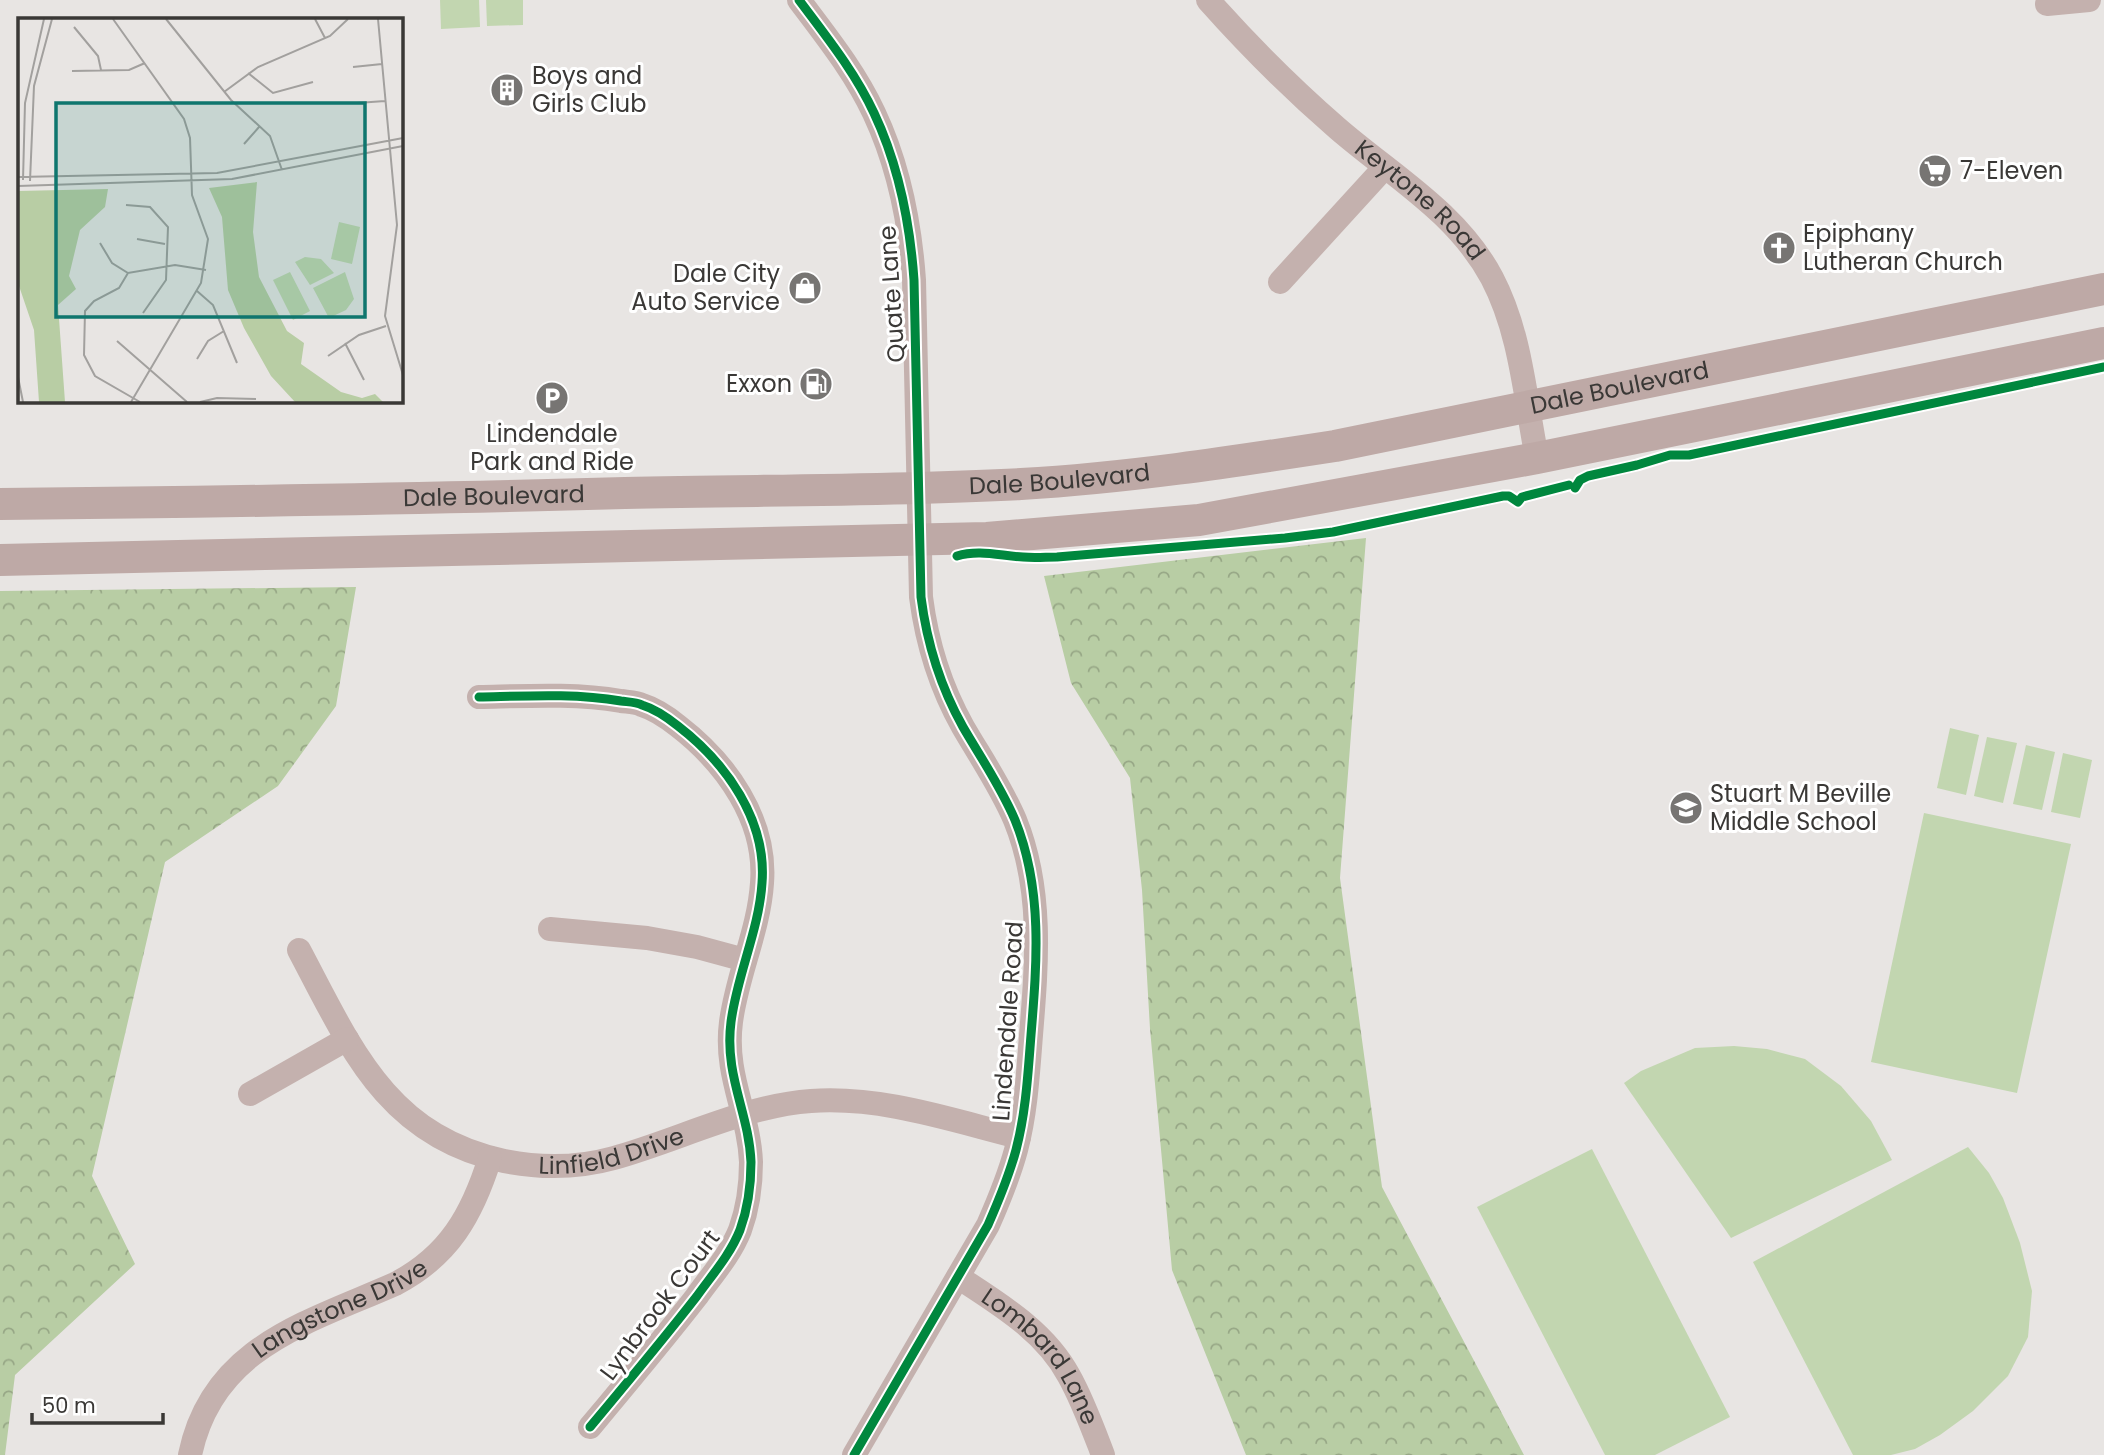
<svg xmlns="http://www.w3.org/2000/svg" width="2104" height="1455" font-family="Poppins,sans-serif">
	<defs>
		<pattern id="forest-crowns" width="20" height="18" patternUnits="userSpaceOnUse" patternTransform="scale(1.75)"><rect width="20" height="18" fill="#b8cda4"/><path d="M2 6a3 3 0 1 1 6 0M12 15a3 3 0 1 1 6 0" fill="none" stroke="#97a786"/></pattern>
	</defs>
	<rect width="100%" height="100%" fill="#e8e5e3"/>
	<g fill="url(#forest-crowns)">
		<polygon points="1366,538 1340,878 1382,1187 1524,1455 1246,1455 1172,1270 1150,1029 1142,890 1130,778 1071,683 1044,576"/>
		<polygon points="356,587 336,706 278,786 165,862 92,1176 135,1264 15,1375 5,1455 0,1455 0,591"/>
	</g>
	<g fill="#c2d6b0">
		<polygon points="440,0 479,0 480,27 441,29"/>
		<polygon points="486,0 523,0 523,25 487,26"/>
		<polygon points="1950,728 1979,735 1966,795 1937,788"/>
		<polygon points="1987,737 2017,743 2003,803 1974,796"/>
		<polygon points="2026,745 2055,752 2042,810 2013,804"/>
		<polygon points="2063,753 2092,760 2080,818 2051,812"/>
		<polygon points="1924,813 2071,844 2017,1093 1871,1062"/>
		<polygon points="1734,1046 1767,1049 1805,1059 1841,1086 1871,1121 1892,1160 1731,1238 1624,1083 1641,1071 1695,1048"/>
		<polygon points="1968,1147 1989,1173 2003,1198 2020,1243 2032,1291 2028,1337 2008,1376 1973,1411 1940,1435 1915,1449 1891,1455 1853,1455 1753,1262"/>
		<polygon points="1592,1149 1730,1417 1655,1455 1605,1455 1477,1207"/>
	</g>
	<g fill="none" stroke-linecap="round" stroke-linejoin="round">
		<g stroke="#c4b1ae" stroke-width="24">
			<path d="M799,0C826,36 855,72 874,113C899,166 910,223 914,280L921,597C927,644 940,686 963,727C981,758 1001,787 1015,820C1043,889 1037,962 1031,1035C1028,1073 1026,1112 1016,1150C1009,1176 999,1200 988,1225L854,1455"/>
			<path id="s1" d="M1208,0C1248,45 1291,88 1337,128C1391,175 1457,212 1492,278C1521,333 1525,398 1537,458"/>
			<polyline points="2047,4 2089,0"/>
			<polyline points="1280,282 1385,167"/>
			<path d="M479,697C526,696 574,693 621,701C628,702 636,702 642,705C655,709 668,718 678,726C726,763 767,820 762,883C759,930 737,975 731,1022C724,1075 749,1113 751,1162C751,1185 748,1208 740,1230C730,1255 712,1275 697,1296C662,1341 626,1384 590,1427"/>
			<polyline points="550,929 647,938 697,947 745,960"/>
			<path id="s2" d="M299,950C350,1046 386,1136 504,1161C539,1168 578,1168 614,1158C676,1141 747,1105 811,1101C882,1096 951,1120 1019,1137"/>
			<polyline points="250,1094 347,1039"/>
			<path id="s3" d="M958,1277C999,1304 1045,1331 1069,1376C1083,1401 1093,1429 1103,1455"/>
			<path id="s4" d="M190,1455C212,1347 307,1323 395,1284C449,1256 472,1215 490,1158"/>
		</g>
		<g stroke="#bea9a6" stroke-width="32">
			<path id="s5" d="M0,504C208,502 417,499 625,493C757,490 889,491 1021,484C1126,478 1231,462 1335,446L2104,289"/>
			<polyline points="0,560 987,538 1199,520 1537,458 2104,343"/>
		</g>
		<defs>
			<g id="cycleway">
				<path d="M799,0C826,36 855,72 874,113C899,166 910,223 914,280L921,597C927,644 940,686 963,727C981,758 1001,787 1015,820C1043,889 1037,962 1031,1035C1028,1073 1026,1112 1016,1150C1009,1176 999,1200 988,1225L854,1455"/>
				<polyline points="1575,488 1580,480 1588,476 1637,465 1670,455 1689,455 2104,367"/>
				<path d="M957,556C979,549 1001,556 1023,557C1034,558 1046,557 1057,557L1285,538L1333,532L1503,496H1509L1518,502L1522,497L1569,485"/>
				<path d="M479,697C526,696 574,693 621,701C628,702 636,702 642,705C655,709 668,718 678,726C726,763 767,820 762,883C759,930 737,975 731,1022C724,1075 749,1113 751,1162C751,1185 748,1208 740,1230C730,1255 712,1275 697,1296C662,1341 626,1384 590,1427"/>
			</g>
		</defs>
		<use href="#cycleway" stroke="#fff" stroke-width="13"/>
		<use href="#cycleway" stroke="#00873e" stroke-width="9"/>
	</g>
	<defs>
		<symbol id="building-disc" viewBox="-11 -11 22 22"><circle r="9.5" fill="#777573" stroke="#fff"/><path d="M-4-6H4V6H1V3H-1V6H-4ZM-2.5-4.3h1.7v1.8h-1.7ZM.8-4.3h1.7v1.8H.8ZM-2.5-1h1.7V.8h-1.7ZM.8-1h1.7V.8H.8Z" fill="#fff"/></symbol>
		<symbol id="supermarket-disc" viewBox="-11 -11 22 22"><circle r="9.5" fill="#777573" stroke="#fff"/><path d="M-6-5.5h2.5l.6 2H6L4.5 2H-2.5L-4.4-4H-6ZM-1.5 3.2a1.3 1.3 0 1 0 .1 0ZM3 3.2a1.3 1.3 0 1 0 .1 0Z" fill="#fff"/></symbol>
		<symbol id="church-disc" viewBox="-11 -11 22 22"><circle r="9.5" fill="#777573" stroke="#fff"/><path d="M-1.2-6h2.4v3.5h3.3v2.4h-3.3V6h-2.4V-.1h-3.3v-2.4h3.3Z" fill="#fff"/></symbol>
		<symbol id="shop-disc" viewBox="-11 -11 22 22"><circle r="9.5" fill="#777573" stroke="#fff"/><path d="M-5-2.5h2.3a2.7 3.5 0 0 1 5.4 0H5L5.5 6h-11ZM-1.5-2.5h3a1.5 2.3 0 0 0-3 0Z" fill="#fff"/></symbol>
		<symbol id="fuel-disc" viewBox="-11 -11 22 22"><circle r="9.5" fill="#777573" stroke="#fff"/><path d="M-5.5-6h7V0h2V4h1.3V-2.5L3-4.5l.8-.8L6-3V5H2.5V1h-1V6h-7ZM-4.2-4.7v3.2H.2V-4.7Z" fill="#fff"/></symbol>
		<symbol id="parking-disc" viewBox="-11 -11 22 22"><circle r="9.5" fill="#777573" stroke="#fff"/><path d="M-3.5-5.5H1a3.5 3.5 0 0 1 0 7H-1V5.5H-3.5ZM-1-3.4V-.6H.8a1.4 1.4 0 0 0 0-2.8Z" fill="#fff"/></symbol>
		<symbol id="school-disc" viewBox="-11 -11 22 22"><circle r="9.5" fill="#777573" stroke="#fff"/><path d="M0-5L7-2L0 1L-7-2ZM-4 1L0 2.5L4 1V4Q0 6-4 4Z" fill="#fff"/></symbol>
	</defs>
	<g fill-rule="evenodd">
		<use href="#building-disc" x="488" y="71" width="38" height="38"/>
		<use href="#supermarket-disc" x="1916" y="152" width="38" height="38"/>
		<use href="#church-disc" x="1760" y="229" width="38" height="38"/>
		<use href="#shop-disc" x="786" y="269" width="38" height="38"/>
		<use href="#fuel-disc" x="797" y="365" width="38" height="38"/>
		<use href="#parking-disc" x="533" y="379" width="38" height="38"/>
		<use href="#school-disc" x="1667" y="789" width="38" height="38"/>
	</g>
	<g text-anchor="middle" stroke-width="6" stroke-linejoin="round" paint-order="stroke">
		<g font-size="24" fill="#3a3836" stroke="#fff" text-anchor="start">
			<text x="532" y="84">Boys and<tspan x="532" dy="28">Girls Club</tspan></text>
			<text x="1960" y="179">7-Eleven</text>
			<text x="1803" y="242">Epiphany<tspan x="1803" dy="28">Lutheran Church</tspan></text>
			<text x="780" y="282" text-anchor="end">Dale City<tspan x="780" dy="28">Auto Service</tspan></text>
			<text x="792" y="392" text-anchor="end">Exxon</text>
			<text x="552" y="442" text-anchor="middle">Lindendale<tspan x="552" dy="28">Park and Ride</tspan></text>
			<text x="1710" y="802">Stuart M Beville<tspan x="1710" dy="28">Middle School</tspan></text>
		</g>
		<g font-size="24" fill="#3a3836" stroke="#fff">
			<text dy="8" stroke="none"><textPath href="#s1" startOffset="292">Keytone Road</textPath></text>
			<text transform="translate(892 294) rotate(-94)" y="8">Quate Lane</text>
			<text dy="8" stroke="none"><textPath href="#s5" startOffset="1628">Dale Boulevard</textPath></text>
			<text dy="8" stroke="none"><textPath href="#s5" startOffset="1060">Dale Boulevard</textPath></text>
			<text dy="8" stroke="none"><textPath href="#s5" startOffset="494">Dale Boulevard</textPath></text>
			<text transform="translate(1008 1021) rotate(-86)" y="8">Lindendale Road</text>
			<text dy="8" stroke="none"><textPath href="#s2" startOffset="416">Linfield Drive</textPath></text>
			<text transform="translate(660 1305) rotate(-53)" y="8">Lynbrook Court</text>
			<text dy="8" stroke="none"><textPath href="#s4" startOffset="220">Langstone Drive</textPath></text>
			<text dy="8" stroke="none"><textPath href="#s3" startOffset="117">Lombard Lane</textPath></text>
		</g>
	</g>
	<g transform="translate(18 18)">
		<rect width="385" height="385" fill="#e8e5e3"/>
		<path d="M239,164L235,214L241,259L269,313L286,325L283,346L323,374L344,380L357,376L365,384H277L253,358L226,310L210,272L204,199L191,170ZM90,171L87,189L62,212L51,258L58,271L40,287L47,384H21L16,312L0,265V173Z" fill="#b8cda4"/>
		<path d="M321,204L342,209L334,246L313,241ZM287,239L303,241L316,255L292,267L277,244ZM272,254L292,293L275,302L255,262ZM327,254L336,281L328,292L311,300L295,270Z" fill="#c2d6b0"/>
		<path fill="none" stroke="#a2a09e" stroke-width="2" d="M95,1L166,101L172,120L174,177L190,221L183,265L113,384M148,1L213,82L252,118L264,152M297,1L307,20M360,1L379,207L367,298L385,357M56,9L80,38L83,52M335,49L364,46M54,53L111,52L127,45M230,55L255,75L295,64M206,74L240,49L312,18L330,1M339,85L367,83M226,126L241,109M0,159L199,155L385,120M5,162L7,85L26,1M12,163L16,68L34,1M0,168L214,161L385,128M108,187L132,189L150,209L148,262L125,295M119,221L147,226M82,225L94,245L110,255L157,247L188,252M110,255L101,270L76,283L67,293L66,337L77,358L122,384M179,273L195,287L219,345M99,323L169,384M327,325L346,362M310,338L341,317L368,308M179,341L190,323L206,313M0,359L5,384M182,384L199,380L238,381"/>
		<path fill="#0f766e" fill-opacity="0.15" stroke="#0f766e" stroke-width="3.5" d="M38,85H347V299H38Z"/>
		<rect width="385" height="385" fill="none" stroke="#3a3836" stroke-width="3.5"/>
	</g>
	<path d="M32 1413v10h131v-10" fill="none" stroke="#3a3836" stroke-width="3.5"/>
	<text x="42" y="1413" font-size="21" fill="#3a3836" stroke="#ffffff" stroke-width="5" paint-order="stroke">50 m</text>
</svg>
